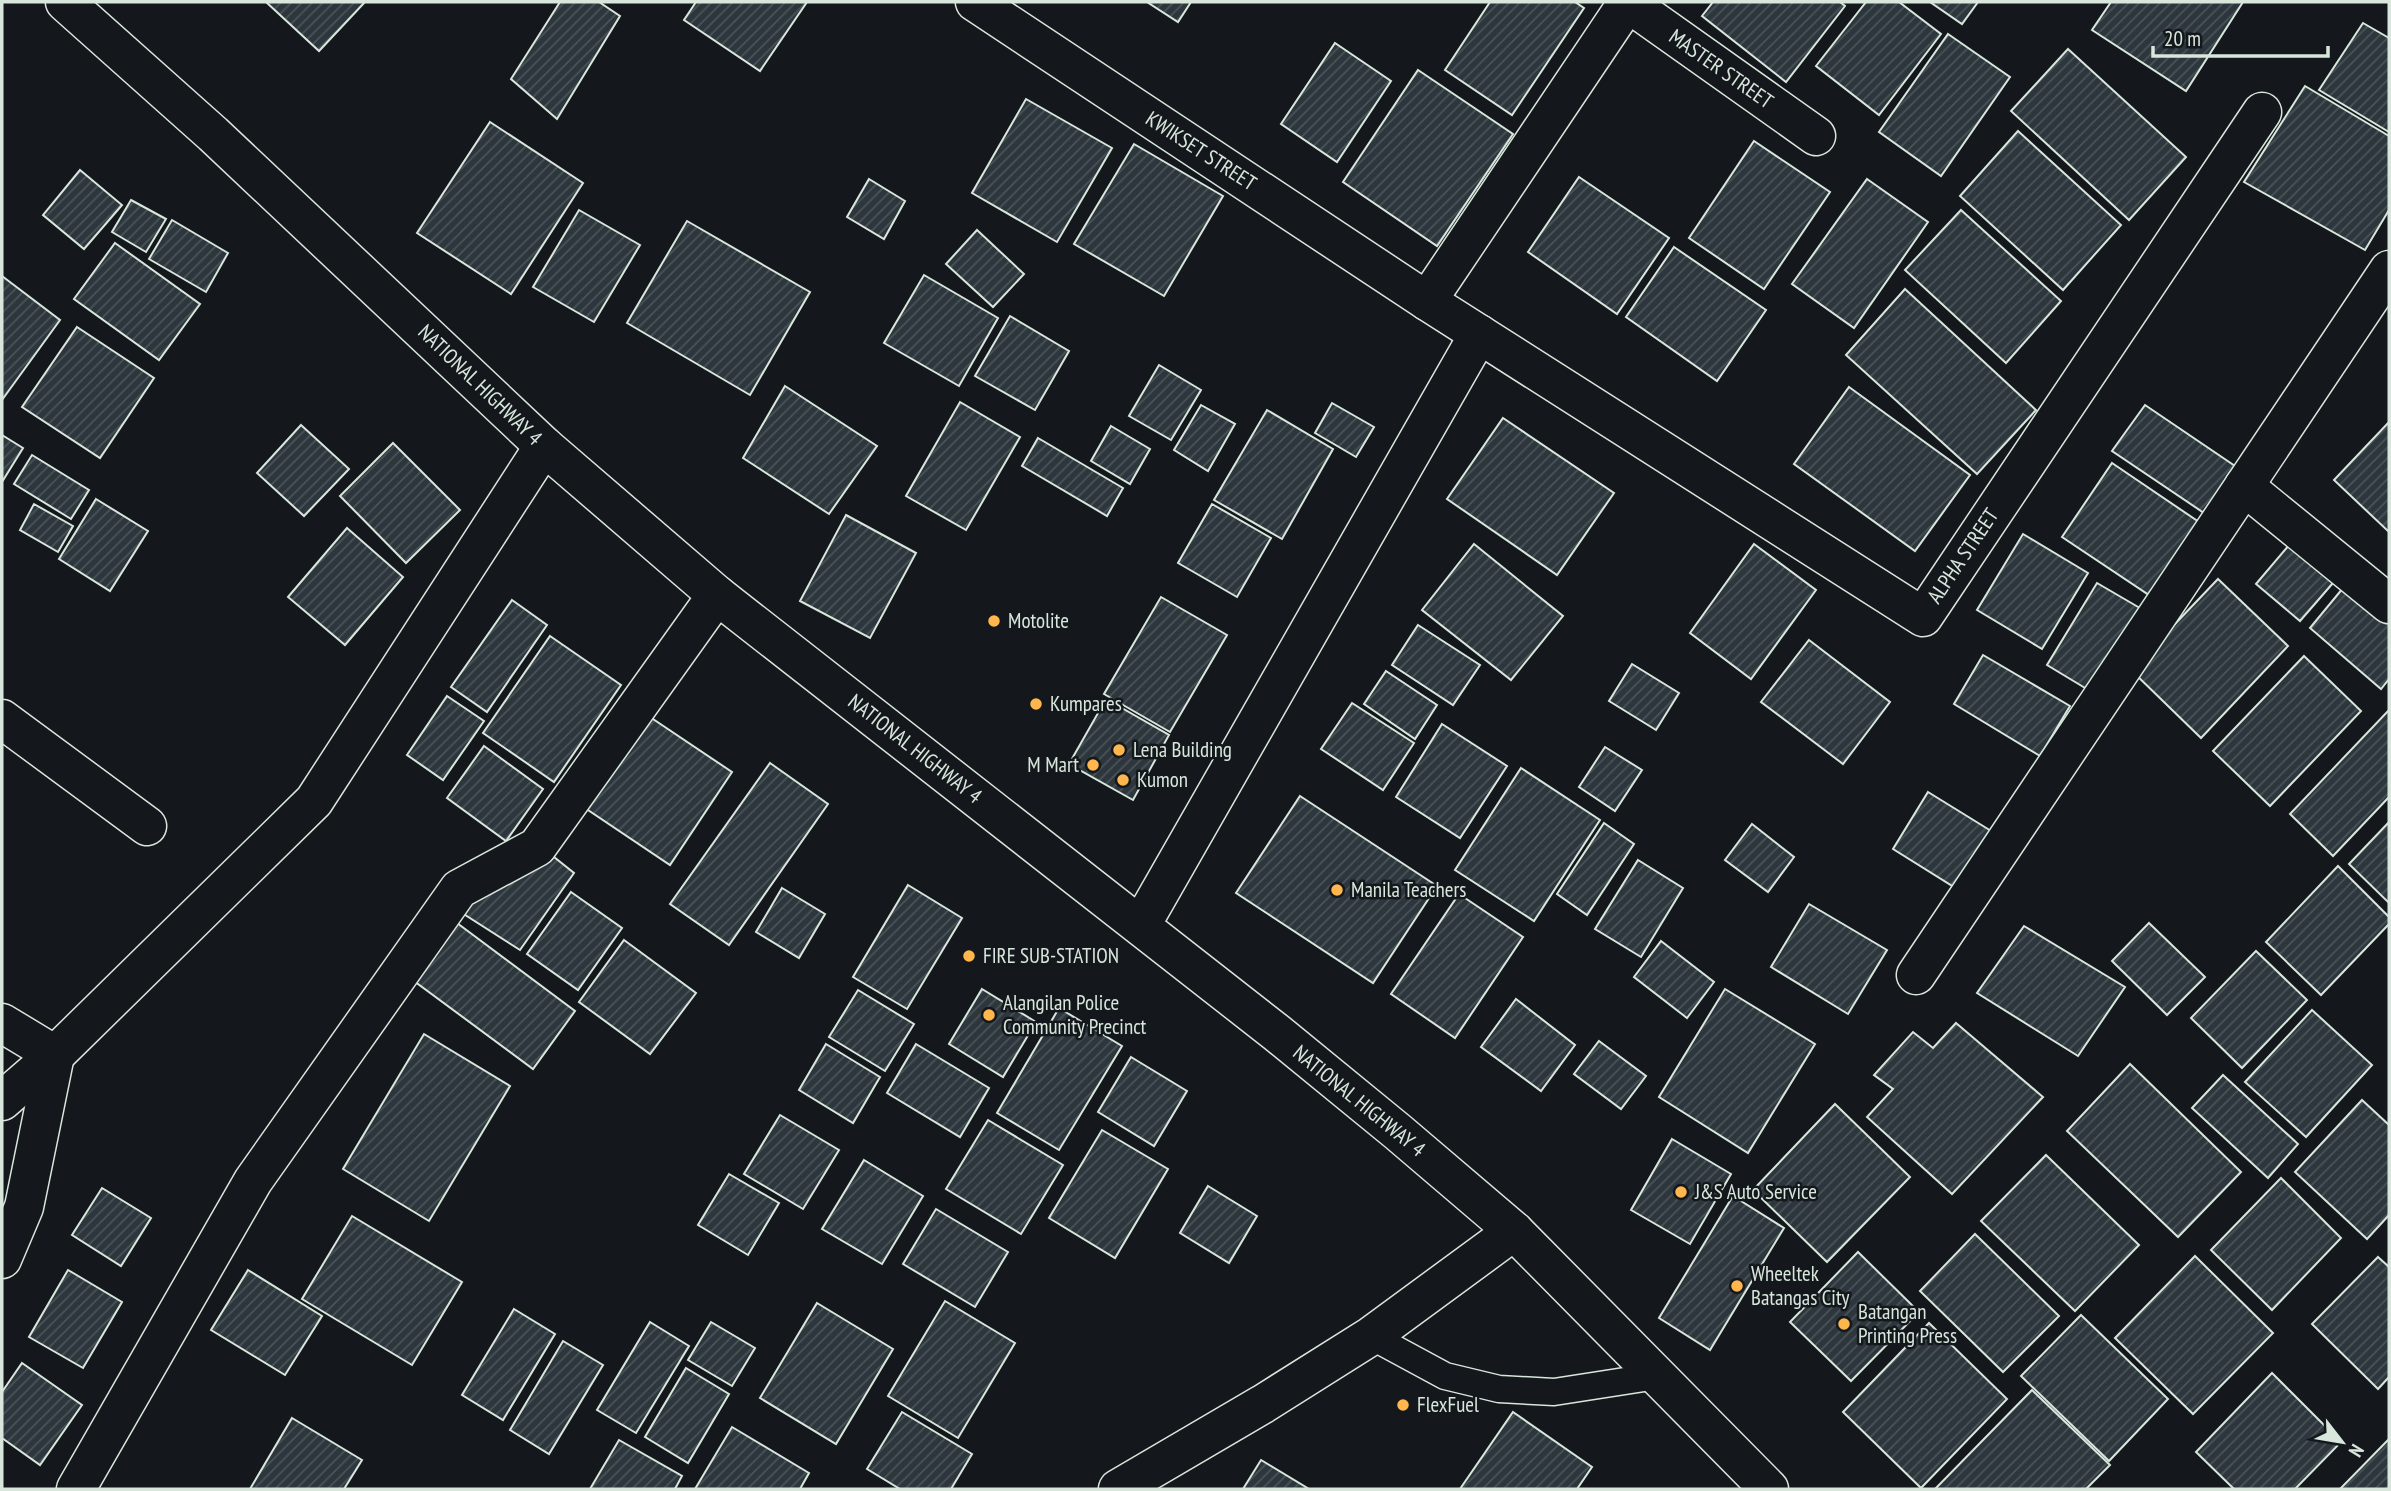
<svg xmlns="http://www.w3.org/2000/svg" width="2391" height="1491" font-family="'PT Sans Narrow',sans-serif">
	<defs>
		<pattern id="building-hatch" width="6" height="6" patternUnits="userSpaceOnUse" patternTransform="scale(1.75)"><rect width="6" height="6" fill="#2c363c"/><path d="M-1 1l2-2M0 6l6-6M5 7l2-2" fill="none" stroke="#4a5358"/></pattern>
	</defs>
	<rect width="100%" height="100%" fill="#14181c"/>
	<g fill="url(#building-hatch)" stroke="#d8e6dc" stroke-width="2">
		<polygon points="266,2 365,2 319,51"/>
		<polygon points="560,2 599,2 620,16 557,119 511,79"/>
		<polygon points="696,2 807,2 760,71 684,20"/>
		<polygon points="1147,2 1191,2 1178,22"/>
		<polygon points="1490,2 1575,2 1584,8 1512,115 1445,70"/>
		<polygon points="1713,2 1840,2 1845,6 1786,82 1702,16"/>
		<polygon points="1866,2 1899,2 1941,34 1879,115 1816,66"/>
		<polygon points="1930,2 1978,2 1962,24"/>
		<polygon points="2111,2 2243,2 2186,91 2092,30"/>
		<polygon points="2363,23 2389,38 2389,132 2319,90"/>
		<polygon points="1948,34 2010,77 1941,176 1879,132"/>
		<polygon points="1335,43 1391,81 1337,162 1281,124"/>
		<polygon points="2068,49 2186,157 2129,220 2011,111"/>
		<polygon points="1418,70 1513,134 1437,246 1343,182"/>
		<polygon points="2305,86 2389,136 2389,210 2365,250 2244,182"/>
		<polygon points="1026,99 1112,148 1057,242 972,193"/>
		<polygon points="490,122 583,183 511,294 417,233"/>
		<polygon points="2018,131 2121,225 2063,290 1960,196"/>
		<polygon points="1754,141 1830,192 1764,289 1689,238"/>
		<polygon points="1134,144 1223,196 1164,296 1074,244"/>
		<polygon points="80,170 122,205 84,249 43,215"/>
		<polygon points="1579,177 1669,238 1617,314 1528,252"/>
		<polygon points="869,179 905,201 884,239 847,217"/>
		<polygon points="1867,179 1928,222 1854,328 1792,284"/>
		<polygon points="131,200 166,219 146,252 112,232"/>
		<polygon points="579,210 640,245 594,322 533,287"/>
		<polygon points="1961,210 2061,301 2006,363 1905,270"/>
		<polygon points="172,220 228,253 206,292 149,259"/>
		<polygon points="687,221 810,292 750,395 627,323"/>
		<polygon points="977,230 1024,274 993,307 946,264"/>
		<polygon points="115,243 200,304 159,360 74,299"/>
		<polygon points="1674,247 1766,310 1717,381 1626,317"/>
		<polygon points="924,275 998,318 959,386 884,343"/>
		<polygon points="2,276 60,320 2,400"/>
		<polygon points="1905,289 2036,410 1977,474 1846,355"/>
		<polygon points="1010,316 1069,351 1035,410 975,376"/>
		<polygon points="77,327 154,378 100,458 22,407"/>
		<polygon points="1159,365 1201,390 1171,440 1129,416"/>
		<polygon points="785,386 877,446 829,514 743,458"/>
		<polygon points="1849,387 1970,475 1915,551 1794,464"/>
		<polygon points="960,402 1020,437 966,530 906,496"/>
		<polygon points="1332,403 1374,427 1356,457 1315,433"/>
		<polygon points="1201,405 1235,424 1208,471 1174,450"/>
		<polygon points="2145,405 2235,466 2204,513 2112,451"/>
		<polygon points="1267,410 1333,449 1282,539 1214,500"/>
		<polygon points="1503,418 1614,493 1557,575 1447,499"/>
		<polygon points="2389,422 2389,532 2334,480"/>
		<polygon points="301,425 349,469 304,516 257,473"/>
		<polygon points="1111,426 1150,449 1130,484 1091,461"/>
		<polygon points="2,435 23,448 2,482"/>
		<polygon points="1038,438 1123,488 1107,516 1022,466"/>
		<polygon points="393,443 460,510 406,563 340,496"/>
		<polygon points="32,455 89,490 71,519 14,484"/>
		<polygon points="2112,463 2199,522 2149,595 2062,537"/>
		<polygon points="96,499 148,531 110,591 59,559"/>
		<polygon points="34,504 73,526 58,552 20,530"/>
		<polygon points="1212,504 1271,538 1237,597 1178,563"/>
		<polygon points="846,515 916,553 870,638 800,601"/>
		<polygon points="347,528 403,577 345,645 288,597"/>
		<polygon points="2023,534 2088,573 2042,649 1977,610"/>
		<polygon points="2295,538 2339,576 2300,621 2256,584"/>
		<polygon points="1474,544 1563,616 1511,680 1422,610"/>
		<polygon points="1754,544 1816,590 1751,679 1690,633"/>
		<polygon points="2218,579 2288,646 2201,738 2131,670"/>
		<polygon points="2348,582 2389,616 2389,679 2381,689 2310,628"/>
		<polygon points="2097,583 2145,611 2095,694 2047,665"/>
		<polygon points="1161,597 1227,635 1170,732 1104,694"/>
		<polygon points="512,600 547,625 487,712 451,687"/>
		<polygon points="1418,625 1480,665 1453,705 1392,665"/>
		<polygon points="550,636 621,685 554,782 483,733"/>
		<polygon points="1809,640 1890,702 1843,764 1761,702"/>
		<polygon points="1983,655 2070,706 2040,756 1954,704"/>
		<polygon points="2304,656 2361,711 2270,806 2213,751"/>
		<polygon points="1632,664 1679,693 1656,730 1609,701"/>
		<polygon points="1386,671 1437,705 1415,739 1364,704"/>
		<polygon points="447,696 484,721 443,780 407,755"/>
		<polygon points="1106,699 1169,735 1133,800 1069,764"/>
		<polygon points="1352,703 1414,743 1383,790 1321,749"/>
		<polygon points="2389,710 2389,797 2333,856 2290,814"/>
		<polygon points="644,713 732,772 670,865 582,806"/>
		<polygon points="1442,724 1507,766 1460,838 1396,797"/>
		<polygon points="484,746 543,789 506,841 447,798"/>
		<polygon points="1605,747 1642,770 1615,811 1579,787"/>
		<polygon points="770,763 828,804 729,945 670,904"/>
		<polygon points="1521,768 1600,820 1534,921 1455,870"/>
		<polygon points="1928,792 1996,834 1962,892 1893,849"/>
		<polygon points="1300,796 1437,886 1373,983 1236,893"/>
		<polygon points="2389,822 2389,903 2349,864"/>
		<polygon points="1604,823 1634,844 1587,915 1557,894"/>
		<polygon points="1752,824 1794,857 1768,892 1725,860"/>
		<polygon points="549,853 574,873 520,950 459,911"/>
		<polygon points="1638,860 1683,888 1641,957 1595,929"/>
		<polygon points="2338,866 2389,917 2389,924 2321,995 2266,942"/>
		<polygon points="908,885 962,918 907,1009 853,977"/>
		<polygon points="782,888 825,914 799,958 756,932"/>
		<polygon points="571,892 622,928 578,990 527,954"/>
		<polygon points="1459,894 1523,937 1455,1038 1391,994"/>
		<polygon points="1809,904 1887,950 1848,1014 1771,967"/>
		<polygon points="457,923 575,1011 533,1069 414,981"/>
		<polygon points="2149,923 2205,977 2167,1015 2112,961"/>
		<polygon points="2024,926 2125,987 2078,1056 1977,993"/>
		<polygon points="624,940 696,993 650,1054 579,1002"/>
		<polygon points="1661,941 1714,982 1687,1018 1634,977"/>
		<polygon points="2256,951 2307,1000 2242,1068 2191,1018"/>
		<polygon points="982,989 1036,1022 1003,1077 949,1044"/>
		<polygon points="1725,989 1815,1044 1748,1153 1659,1097"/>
		<polygon points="858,990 914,1024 885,1071 829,1037"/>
		<polygon points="1516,999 1575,1045 1541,1091 1481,1047"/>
		<polygon points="1059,1008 1122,1046 1059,1150 997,1113"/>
		<polygon points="2312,1010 2372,1065 2306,1137 2245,1082"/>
		<polygon points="1956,1023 2043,1097 1952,1194 1867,1117 1893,1089 1874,1075 1913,1032 1933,1048"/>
		<polygon points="424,1034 510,1086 429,1221 343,1169"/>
		<polygon points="1599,1041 1646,1076 1621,1109 1574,1074"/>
		<polygon points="826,1044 880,1077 853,1123 799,1090"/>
		<polygon points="916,1044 989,1088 960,1137 887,1093"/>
		<polygon points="1131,1057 1187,1091 1154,1146 1098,1112"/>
		<polygon points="2130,1064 2241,1172 2178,1237 2067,1131"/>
		<polygon points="2223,1075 2298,1144 2268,1178 2192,1108"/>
		<polygon points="2362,1100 2389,1125 2389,1215 2367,1239 2295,1172"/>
		<polygon points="1835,1104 1910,1177 1827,1262 1753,1190"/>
		<polygon points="780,1115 839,1150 803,1209 744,1174"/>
		<polygon points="988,1120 1063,1165 1021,1234 946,1189"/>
		<polygon points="1102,1130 1168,1169 1115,1258 1049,1218"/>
		<polygon points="1672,1139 1731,1174 1690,1244 1631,1210"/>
		<polygon points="2046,1155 2139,1245 2075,1311 1981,1221"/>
		<polygon points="864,1160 923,1196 882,1264 822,1229"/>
		<polygon points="729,1174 779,1203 748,1255 698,1225"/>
		<polygon points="2281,1178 2341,1238 2272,1310 2211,1250"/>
		<polygon points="1208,1186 1257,1216 1229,1263 1180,1233"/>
		<polygon points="102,1188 151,1218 121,1266 72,1235"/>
		<polygon points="1733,1196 1784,1228 1710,1350 1659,1318"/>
		<polygon points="936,1209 1008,1252 975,1307 903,1264"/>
		<polygon points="352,1216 462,1282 412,1365 302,1299"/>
		<polygon points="1975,1234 2059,1316 2003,1372 1920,1291"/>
		<polygon points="1858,1252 1919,1312 1851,1381 1790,1322"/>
		<polygon points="2195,1256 2273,1333 2193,1414 2115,1338"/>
		<polygon points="2378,1257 2389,1267 2389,1377 2378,1389 2312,1324"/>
		<polygon points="68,1270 122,1302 83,1368 29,1337"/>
		<polygon points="248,1270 322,1316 285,1375 211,1330"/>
		<polygon points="945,1301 1015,1343 958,1438 888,1396"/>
		<polygon points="817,1303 893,1349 836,1444 760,1398"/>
		<polygon points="514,1309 555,1334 503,1420 462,1395"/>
		<polygon points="2081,1315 2168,1399 2109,1461 2021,1376"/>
		<polygon points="650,1322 689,1346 636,1433 597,1410"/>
		<polygon points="711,1322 755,1348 732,1386 688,1360"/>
		<polygon points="1929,1323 2007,1399 1921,1488 1843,1412"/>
		<polygon points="563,1341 603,1365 549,1454 510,1430"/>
		<polygon points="22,1363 82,1405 40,1465 2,1438 2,1392"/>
		<polygon points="686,1368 729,1394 688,1463 645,1437"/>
		<polygon points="2272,1373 2341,1442 2295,1489 2234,1489 2196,1452"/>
		<polygon points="2032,1390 2110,1465 2086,1489 1935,1489"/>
		<polygon points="902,1412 972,1454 951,1489 900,1489 867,1469"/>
		<polygon points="1513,1412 1592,1467 1577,1489 1460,1489"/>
		<polygon points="292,1418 362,1460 344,1489 250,1489"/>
		<polygon points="732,1427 809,1473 800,1489 695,1489"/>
		<polygon points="2389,1439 2389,1489 2340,1489"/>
		<polygon points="619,1440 682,1476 675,1489 590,1489"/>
		<polygon points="1261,1460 1309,1489 1243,1489"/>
	</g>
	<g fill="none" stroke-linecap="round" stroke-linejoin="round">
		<defs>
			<polyline id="service" points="1371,1336 1445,1376 1499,1389 1554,1392 1657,1376"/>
			<g id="minor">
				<polyline points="975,2 1427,301 1923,617 2262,112"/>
				<polyline points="1627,2 1816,136"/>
				<polyline points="1427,301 1628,2"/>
				<polyline points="2244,486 2389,604"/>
				<polyline points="2,719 147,826"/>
				<polyline points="1141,925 1479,334"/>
				<polyline points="1916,975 2389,270"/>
				<polyline points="2,1023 55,1055 24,1207 2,1259"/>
				<polyline points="2,1101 55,1055 314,801 544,446"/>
				<polyline points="76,1489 253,1181 459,889 537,847 717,595"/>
				<polyline points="1118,1489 1263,1404 1371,1336 1514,1231"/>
			</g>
			<polyline id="primary" points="65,2 213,134 544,446 717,595 1277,1033 1398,1132 1514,1231 1769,1489"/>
		</defs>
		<use href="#service" stroke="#d8e6dc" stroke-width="29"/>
		<use href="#minor" stroke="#d8e6dc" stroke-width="41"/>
		<use href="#primary" stroke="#d8e6dc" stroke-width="41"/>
		<use href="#service" stroke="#14181c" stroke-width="26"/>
		<use href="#minor" stroke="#14181c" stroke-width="38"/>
		<use href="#primary" stroke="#14181c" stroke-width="38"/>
	</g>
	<g fill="#ffb74d" stroke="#14181c" stroke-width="2.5">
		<circle cx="994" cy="621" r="7"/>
		<circle cx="1036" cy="704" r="7"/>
		<circle cx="1119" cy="750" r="7"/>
		<circle cx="1093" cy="765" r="7"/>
		<circle cx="1123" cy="780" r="7"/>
		<circle cx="1337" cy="890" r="7"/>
		<circle cx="969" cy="956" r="7"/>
		<circle cx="989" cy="1015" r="7"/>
		<circle cx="1681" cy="1192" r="7"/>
		<circle cx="1737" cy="1286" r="7"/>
		<circle cx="1844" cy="1324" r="7"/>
		<circle cx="1403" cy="1405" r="7"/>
	</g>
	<g text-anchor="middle" stroke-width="5" stroke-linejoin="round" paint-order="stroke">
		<g font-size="21" fill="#d8e6dc" stroke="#14181c">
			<text transform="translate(1721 69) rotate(35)" y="7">MASTER STREET</text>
			<text transform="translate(1201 151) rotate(33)" y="7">KWIKSET STREET</text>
			<text transform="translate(480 385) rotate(44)" y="7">NATIONAL HIGHWAY 4</text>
			<text transform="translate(1963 556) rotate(-56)" y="7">ALPHA STREET</text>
			<text transform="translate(915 749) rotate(38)" y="7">NATIONAL HIGHWAY 4</text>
			<text transform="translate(1359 1101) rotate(39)" y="7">NATIONAL HIGHWAY 4</text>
		</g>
		<g font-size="21" fill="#d8e6dc" stroke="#14181c" text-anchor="start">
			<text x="1008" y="628">Motolite</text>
			<text x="1050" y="711">Kumpares</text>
			<text x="1133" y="757">Lena Building</text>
			<text x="1079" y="772" text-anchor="end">M Mart</text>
			<text x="1137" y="787">Kumon</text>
			<text x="1351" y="897">Manila Teachers</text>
			<text x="983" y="963">FIRE SUB-STATION</text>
			<text x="1003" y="1010">Alangilan Police<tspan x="1003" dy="24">Community Precinct</tspan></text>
			<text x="1695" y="1199">J&amp;S Auto Service</text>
			<text x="1751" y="1281">Wheeltek<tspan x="1751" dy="24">Batangas City</tspan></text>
			<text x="1858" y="1319">Batangan<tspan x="1858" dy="24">Printing Press</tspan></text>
			<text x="1417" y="1412">FlexFuel</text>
		</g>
	</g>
	<rect width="2391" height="1491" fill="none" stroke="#d8e6dc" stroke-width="7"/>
	<g transform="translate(2342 1442) rotate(121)" stroke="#14181c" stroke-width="5" paint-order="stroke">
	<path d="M0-5L12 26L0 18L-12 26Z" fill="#d8e6dc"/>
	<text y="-10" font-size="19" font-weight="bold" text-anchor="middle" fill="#d8e6dc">N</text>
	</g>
	<path d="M2153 46v10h175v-10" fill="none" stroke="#d8e6dc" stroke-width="3.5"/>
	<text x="2164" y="46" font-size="21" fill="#d8e6dc" stroke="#14181c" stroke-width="5" paint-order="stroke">20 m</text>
</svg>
